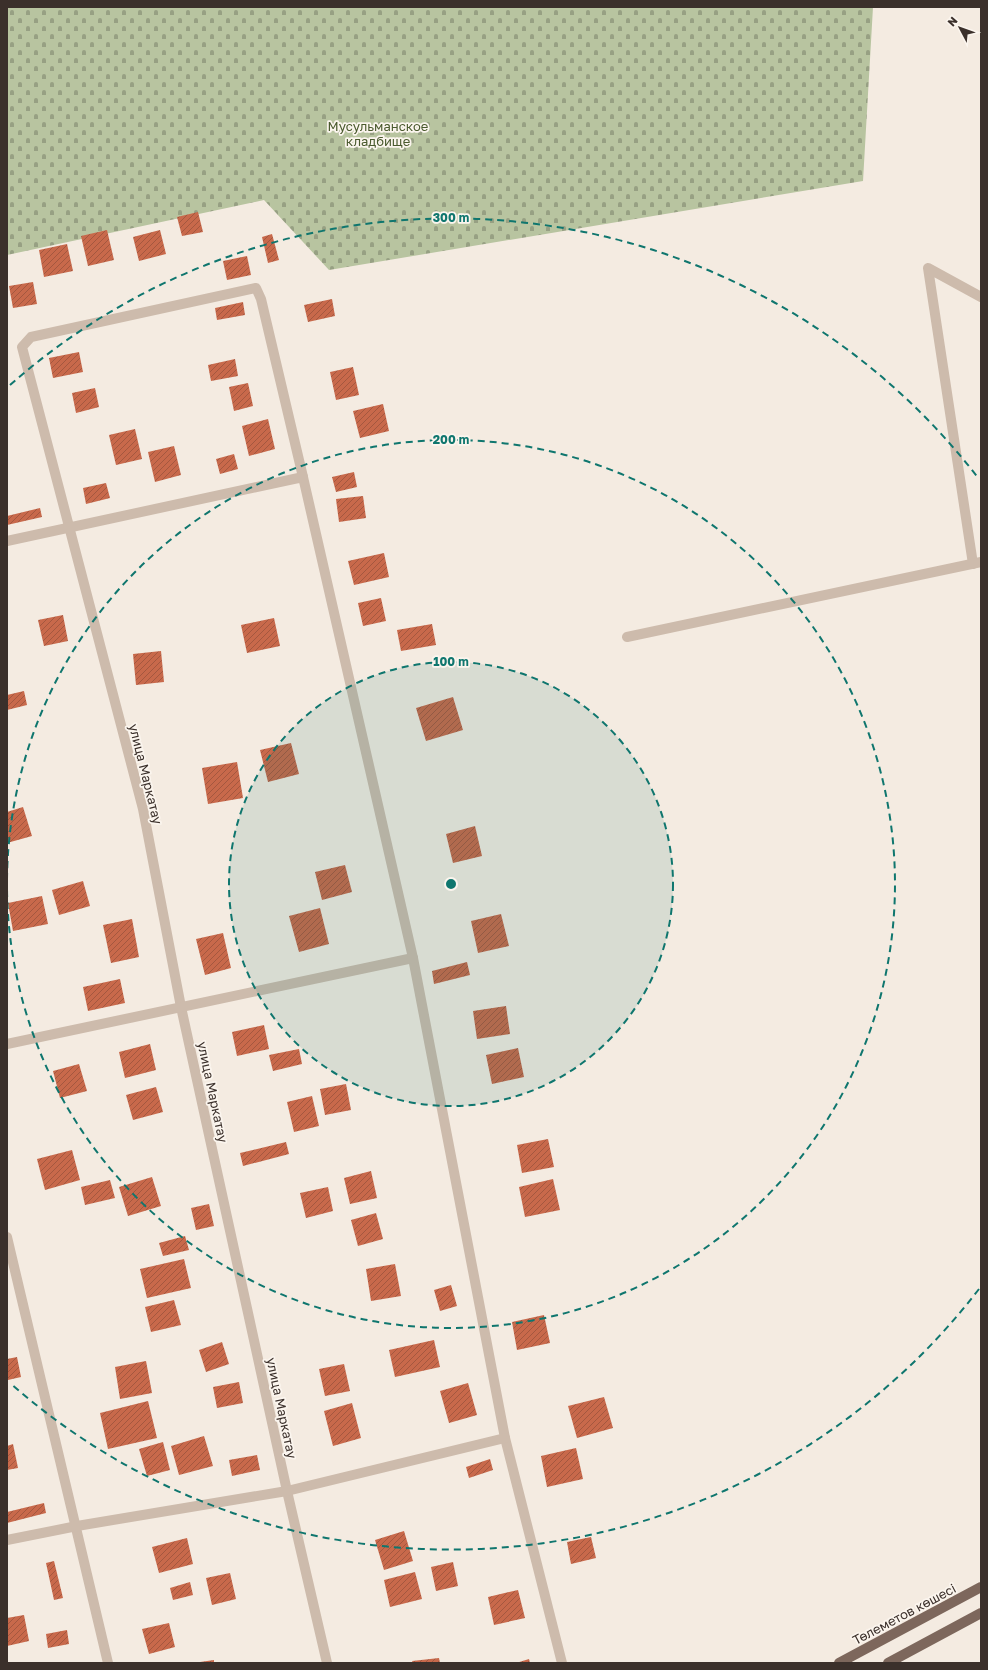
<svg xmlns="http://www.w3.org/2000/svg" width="988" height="1670" font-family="'Golos Text',sans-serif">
	<defs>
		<pattern id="cemetery-stones" width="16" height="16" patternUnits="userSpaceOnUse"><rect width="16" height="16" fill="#b8c4a0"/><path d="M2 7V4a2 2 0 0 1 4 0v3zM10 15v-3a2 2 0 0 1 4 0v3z" fill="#97a083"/></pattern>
		<pattern id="building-hatch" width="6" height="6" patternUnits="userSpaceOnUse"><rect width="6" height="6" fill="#c8694b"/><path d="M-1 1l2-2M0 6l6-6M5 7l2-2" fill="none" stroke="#a4573f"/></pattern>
	</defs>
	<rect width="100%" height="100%" fill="#f4ebe1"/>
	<polygon fill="url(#cemetery-stones)" points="7,7 873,7 863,181 329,270 264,200 7,255"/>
	<g fill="url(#building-hatch)">
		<polygon points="198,212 203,232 182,236 177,217"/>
		<polygon points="107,230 114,260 88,266 81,236"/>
		<polygon points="160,230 166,254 139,261 133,237"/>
		<polygon points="272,234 279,260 268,263 262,237"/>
		<polygon points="67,244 73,271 44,277 39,250"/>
		<polygon points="247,256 251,275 227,280 223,261"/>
		<polygon points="33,282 37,304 13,308 9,286"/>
		<polygon points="332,299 335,316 308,322 304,305"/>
		<polygon points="243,302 245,315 217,320 215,308"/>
		<polygon points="79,352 83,372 53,378 49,358"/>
		<polygon points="235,359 238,376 211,381 208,365"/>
		<polygon points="353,367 359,395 336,400 330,372"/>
		<polygon points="248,383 253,406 234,411 229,387"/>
		<polygon points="95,388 99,407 76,413 72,393"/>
		<polygon points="383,404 389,431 360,438 353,411"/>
		<polygon points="268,419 275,449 249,456 242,426"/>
		<polygon points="135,429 142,459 116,465 109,435"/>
		<polygon points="174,446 181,475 155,482 148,452"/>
		<polygon points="234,454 238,469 220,474 216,459"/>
		<polygon points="354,472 357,487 336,492 332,477"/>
		<polygon points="106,483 110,498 86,504 83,488"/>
		<polygon points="363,496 366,518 339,522 336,499"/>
		<polygon points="40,508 42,517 7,525 7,516"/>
		<polygon points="384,553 389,577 354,585 348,561"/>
		<polygon points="381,598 386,621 363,626 358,603"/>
		<polygon points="63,615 68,641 44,646 38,620"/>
		<polygon points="274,618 280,646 247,653 241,625"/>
		<polygon points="432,624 436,645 401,651 397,630"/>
		<polygon points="161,651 164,682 136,685 133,654"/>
		<polygon points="24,691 27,705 7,710 7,695"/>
		<polygon points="453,697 463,730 426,741 416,708"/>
		<polygon points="291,743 299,774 268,782 260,750"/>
		<polygon points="237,762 243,798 208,804 202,768"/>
		<polygon points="23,807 32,836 7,843 7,812"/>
		<polygon points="475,826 482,856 453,863 446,834"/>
		<polygon points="345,865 352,892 322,900 315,872"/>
		<polygon points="83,881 90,906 59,915 52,890"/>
		<polygon points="42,896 48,924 13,931 8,903"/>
		<polygon points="320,908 329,944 299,952 289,916"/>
		<polygon points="501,914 509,946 478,953 471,921"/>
		<polygon points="132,919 139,957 111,963 103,925"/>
		<polygon points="223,933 231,968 205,975 196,939"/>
		<polygon points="467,962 470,975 434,984 432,971"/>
		<polygon points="120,979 125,1003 88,1011 83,987"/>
		<polygon points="506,1006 510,1034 477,1039 473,1011"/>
		<polygon points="264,1025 269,1049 237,1056 232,1032"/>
		<polygon points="150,1044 156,1070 125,1078 119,1052"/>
		<polygon points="518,1048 524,1077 492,1084 486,1055"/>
		<polygon points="299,1049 302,1064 273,1071 269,1055"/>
		<polygon points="79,1064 87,1091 60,1098 53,1071"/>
		<polygon points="346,1084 351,1110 325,1115 320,1089"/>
		<polygon points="156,1087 163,1112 133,1120 126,1095"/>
		<polygon points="312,1096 319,1126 294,1132 287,1102"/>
		<polygon points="548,1139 554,1167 522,1173 517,1145"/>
		<polygon points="286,1142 289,1154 243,1166 240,1153"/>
		<polygon points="72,1150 80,1180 45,1190 37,1159"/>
		<polygon points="371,1171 377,1198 350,1204 344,1178"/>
		<polygon points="152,1177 161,1206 128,1216 119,1187"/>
		<polygon points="553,1179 560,1210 525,1217 519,1187"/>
		<polygon points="110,1180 115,1198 85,1205 81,1187"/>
		<polygon points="328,1187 333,1211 306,1218 300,1193"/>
		<polygon points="209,1204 214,1226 196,1230 191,1208"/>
		<polygon points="376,1213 383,1239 358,1246 351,1220"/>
		<polygon points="185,1236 189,1250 163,1256 159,1243"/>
		<polygon points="184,1259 191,1288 147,1298 140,1269"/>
		<polygon points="395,1264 401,1296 371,1301 366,1269"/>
		<polygon points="451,1285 457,1306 440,1311 434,1290"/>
		<polygon points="174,1300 181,1325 151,1332 145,1307"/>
		<polygon points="544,1315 550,1343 517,1350 512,1322"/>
		<polygon points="434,1340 440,1367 395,1377 389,1350"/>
		<polygon points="222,1342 229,1364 206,1372 199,1350"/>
		<polygon points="17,1357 21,1377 8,1380 7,1359"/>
		<polygon points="146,1361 152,1393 120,1399 115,1367"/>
		<polygon points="344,1364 350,1391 325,1396 319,1369"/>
		<polygon points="239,1382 243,1403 217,1408 213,1387"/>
		<polygon points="468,1383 477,1415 449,1423 440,1391"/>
		<polygon points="604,1397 613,1428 577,1438 568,1406"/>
		<polygon points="148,1401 157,1438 108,1449 100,1413"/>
		<polygon points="352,1403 361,1438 333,1446 324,1411"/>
		<polygon points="204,1436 213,1466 179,1475 171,1446"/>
		<polygon points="163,1442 170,1470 147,1476 139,1449"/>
		<polygon points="13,1444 18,1468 7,1470 7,1446"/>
		<polygon points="576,1448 583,1479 547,1487 541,1456"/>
		<polygon points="257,1455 260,1470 232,1476 229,1460"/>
		<polygon points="490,1459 493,1470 469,1478 466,1467"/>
		<polygon points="44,1503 46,1513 7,1523 7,1512"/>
		<polygon points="404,1531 413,1561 384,1570 375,1540"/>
		<polygon points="591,1537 596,1558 571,1564 567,1542"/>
		<polygon points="187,1538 193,1564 159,1573 152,1547"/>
		<polygon points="54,1561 63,1598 54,1600 46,1563"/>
		<polygon points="453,1562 458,1586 436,1591 431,1567"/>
		<polygon points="415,1572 422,1599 390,1607 384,1580"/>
		<polygon points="230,1573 236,1599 212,1605 206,1578"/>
		<polygon points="190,1582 193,1595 173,1600 170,1588"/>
		<polygon points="518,1590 525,1618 494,1625 488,1597"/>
		<polygon points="24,1615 29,1641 7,1646 7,1618"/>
		<polygon points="169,1623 175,1647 149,1654 142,1629"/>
		<polygon points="67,1630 69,1644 48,1648 46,1634"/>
		<polygon points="439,1658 440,1663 413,1663 412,1661"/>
		<polygon points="529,1659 530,1663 516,1663"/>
		<polygon points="214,1660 214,1663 200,1663 200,1662"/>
	</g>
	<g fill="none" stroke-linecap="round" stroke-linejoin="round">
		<g stroke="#cdbbac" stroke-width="10">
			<polyline points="303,477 261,299 256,288 31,337 22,347 143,809 181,1007 287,1491 327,1663"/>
			<polyline points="7,541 303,477 413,958 505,1438 562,1663"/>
			<polyline points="973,564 928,268 981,297"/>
			<polyline points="627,637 981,562"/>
			<polyline points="7,1044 413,958"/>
			<polyline points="7,1237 108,1663"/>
			<polyline points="7,1540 77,1526 287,1491 505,1438"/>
		</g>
		<g stroke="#7d675c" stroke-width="10">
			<polyline points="839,1663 981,1587"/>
			<polyline points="888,1663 981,1613"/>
		</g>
	</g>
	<circle cx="451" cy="884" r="222" fill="#0f766e" fill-opacity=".12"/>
	<g fill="none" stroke="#0f766e" stroke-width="2" stroke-dasharray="7 5">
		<circle cx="451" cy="884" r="222"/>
		<path d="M7 880A444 444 0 1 1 7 888"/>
		<path d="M979 1289A666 666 0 0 1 10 1383M10 385A666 666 0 0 1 979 479"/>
	</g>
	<g text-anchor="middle" stroke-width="3.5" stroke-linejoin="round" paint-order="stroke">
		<g font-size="13" fill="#4a5a2e" stroke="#fbf5ee">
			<text x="378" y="131">Мусульманское<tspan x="378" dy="15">кладбище</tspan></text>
		</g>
		<g font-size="13" fill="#3b302b" stroke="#fbf5ee">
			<text transform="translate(146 774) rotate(76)" y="5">улица Маркатау</text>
			<text transform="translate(213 1092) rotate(78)" y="5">улица Маркатау</text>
			<text transform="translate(282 1408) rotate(78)" y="5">улица Маркатау</text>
			<text transform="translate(904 1614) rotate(-28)" y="5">Төлеметов көшесі</text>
		</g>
	</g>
	<circle cx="451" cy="884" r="6" fill="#0f766e" stroke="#fbf5ee" stroke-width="2"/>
	<g font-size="12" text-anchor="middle" font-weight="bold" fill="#0f766e" stroke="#fbf5ee" stroke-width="3.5" stroke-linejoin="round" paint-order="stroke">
		<text x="451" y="222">300 m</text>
		<text x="451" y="444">200 m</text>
		<text x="451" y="666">100 m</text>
	</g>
	<rect width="988" height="1670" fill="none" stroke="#3b302b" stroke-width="16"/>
	<g transform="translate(960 28) rotate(311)" stroke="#fbf5ee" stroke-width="3" paint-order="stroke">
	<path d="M0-3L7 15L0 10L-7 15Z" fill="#3b302b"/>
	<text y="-6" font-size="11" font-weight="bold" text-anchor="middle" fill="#3b302b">N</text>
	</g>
</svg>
